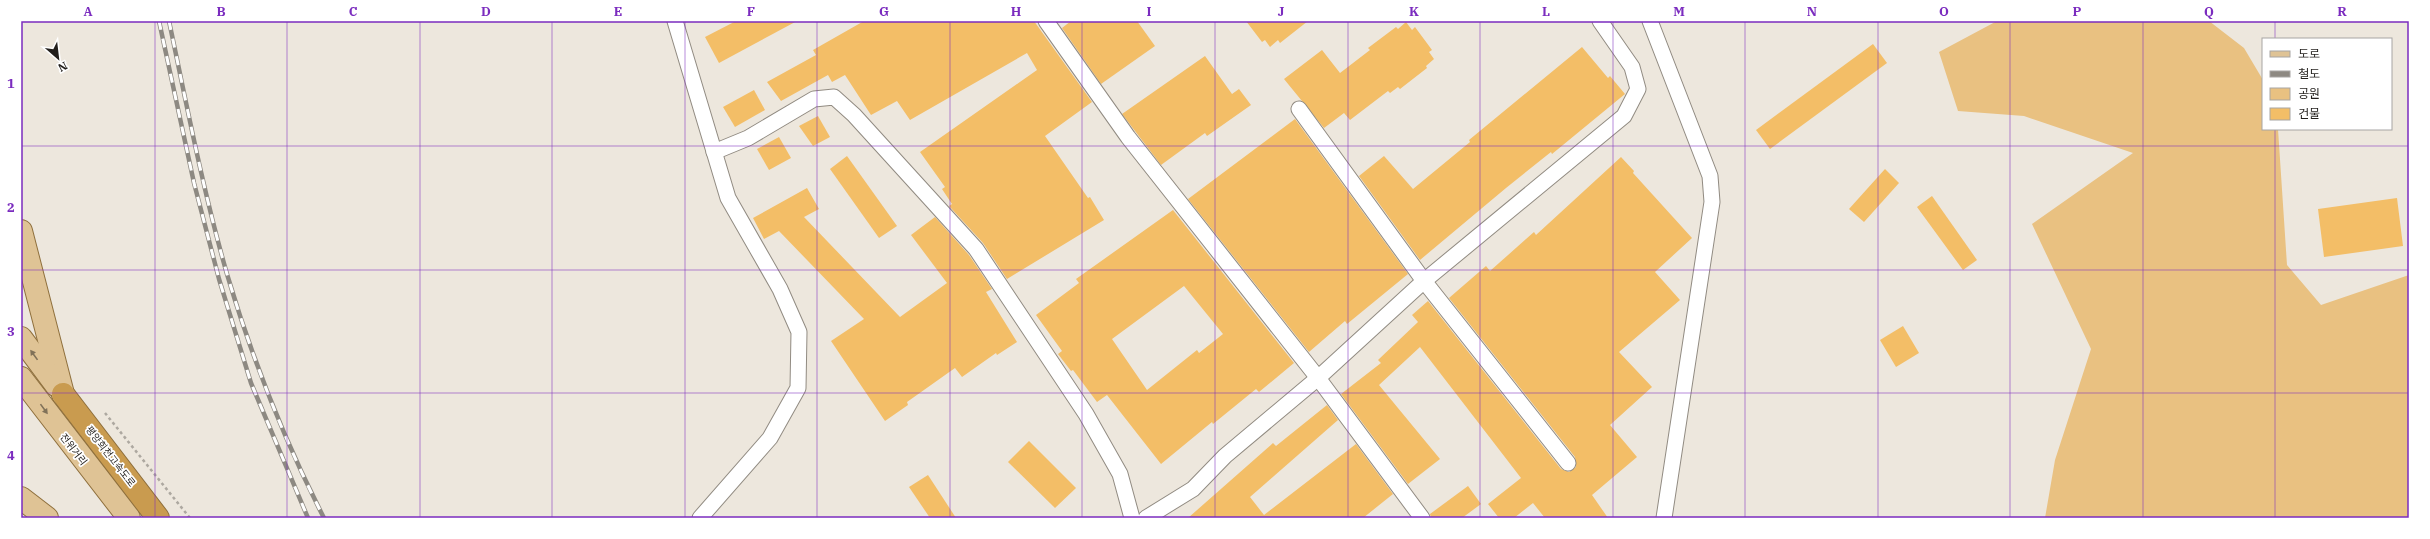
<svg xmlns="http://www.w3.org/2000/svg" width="2430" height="539" font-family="'IBM Plex Serif','Noto Sans KR',serif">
	<rect width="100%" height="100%" fill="#ede7dd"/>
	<polygon fill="#e9c181" points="1997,21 2209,21 2244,48 2263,80 2263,129 2278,129 2287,265 2321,305 2409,275 2409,518 2045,518 2055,460 2091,349 2032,224 2133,153 2024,116 1958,111 1939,52"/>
	<g fill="#f3be67" fill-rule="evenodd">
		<polygon points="736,21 797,21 719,63 705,37"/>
		<polygon points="864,21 1034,21 1092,102 1045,136 1088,198 1090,197 1104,220 1007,279 983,243 949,206 952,204 942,189 945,187 920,152 1037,70 1027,53 910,120 897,101 871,115 845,75 832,82 828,75 781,101 767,82 816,55 813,50"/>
		<polygon points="1071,21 1137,21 1155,46 1101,84 1062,28"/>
		<polygon points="1246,21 1308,21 1280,43 1278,40 1270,47 1265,40 1262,42"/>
		<polygon points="1406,22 1412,30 1415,27 1432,50 1429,52 1434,59 1426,66 1427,68 1400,89 1398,87 1390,93 1388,91 1350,120 1344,113 1324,128 1284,79 1322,50 1340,73 1370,50 1368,48 1396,27 1398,29"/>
		<polygon points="1873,44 1887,63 1770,149 1756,130"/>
		<polygon points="1582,47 1608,78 1610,76 1625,94 1552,154 1551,152 1506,188 1420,260 1359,176 1384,156 1413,189 1470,142 1469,140"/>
		<polygon points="1205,56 1232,94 1239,89 1251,105 1207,136 1205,133 1161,165 1122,114"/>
		<polygon points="754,90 765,110 735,127 723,107"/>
		<polygon points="818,116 830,137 813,146 799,126"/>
		<polygon points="1295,119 1408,274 1347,324 1345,321 1309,352 1188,199"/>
		<polygon points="779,137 791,158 769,170 757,149"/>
		<polygon points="847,156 897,226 879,238 830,169"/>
		<polygon points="1621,157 1634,171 1633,173 1692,238 1655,272 1680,300 1619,352 1652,387 1610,425 1637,457 1592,495 1608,518 1545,518 1533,503 1514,518 1499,518 1488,504 1521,478 1420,347 1379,385 1440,459 1408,484 1341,394 1381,363 1378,360 1418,322 1412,315 1428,301 1561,469 1569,472 1576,467 1575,457 1449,298 1486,266 1490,271 1534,232 1536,235"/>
		<polygon points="1885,169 1899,183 1864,222 1849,209"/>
		<polygon points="807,188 819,209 804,217 900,317 947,283 911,235 935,217 969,255 992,289 986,292 1017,342 997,355 996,353 962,377 955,368 907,402 908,405 885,421 831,341 864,319 779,231 764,239 753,218"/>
		<polygon points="1932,196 1977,260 1963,270 1917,207"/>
		<polygon points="2397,198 2403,246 2324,257 2318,209"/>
		<path d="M1173,210L1294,363L1259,392L1256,389L1213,424L1212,422L1161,464L1107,395L1097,402L1073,370L1071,371L1058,354L1062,351L1036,315L1079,283L1076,279ZM1184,286L1223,334L1199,353L1197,350L1147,390L1112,339Z"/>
		<polygon points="1903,326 1919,353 1896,367 1880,340"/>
		<polygon points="1327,405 1338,420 1250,497 1264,515 1356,444 1393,494 1363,518 1188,518 1273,443 1276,446"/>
		<polygon points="1029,441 1076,488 1055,508 1008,462"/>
		<polygon points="928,475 956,518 930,518 909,487"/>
		<polygon points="1468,486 1481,504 1462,518 1431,518 1430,514"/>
	</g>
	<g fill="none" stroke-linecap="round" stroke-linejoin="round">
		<defs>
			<g id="street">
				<polyline points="675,21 728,198 780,289 799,332 798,388 770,438 700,518"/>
				<polyline points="1046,21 1128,137 1318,378 1422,518"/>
				<polyline points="1650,21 1710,176 1712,202 1664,518"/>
				<polyline points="1299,109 1424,281 1568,463"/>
				<polyline points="714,152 748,138 814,99 834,97 854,115 976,249 1086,414 1120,474 1132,518"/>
				<polyline points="1146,518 1193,489 1225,456 1318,378 1424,281 1624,116 1638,89 1632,67 1600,21"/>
			</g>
			<g id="primary">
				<polyline points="21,231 63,394"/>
				<polyline points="21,338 56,385"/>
				<polyline points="21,378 129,518"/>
				<polyline points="21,498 47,518"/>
			</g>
			<polyline id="highway" points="63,394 158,518"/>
		</defs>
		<use href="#street" stroke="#918b82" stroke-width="17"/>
		<use href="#primary" stroke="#8f703d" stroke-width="24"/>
		<use href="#highway" stroke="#8f703d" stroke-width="24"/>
		<polyline stroke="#ada8a0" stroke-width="2.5" stroke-dasharray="3 3" stroke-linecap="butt" points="105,413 190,518"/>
		<use href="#street" stroke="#fff" stroke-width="15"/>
		<use href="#primary" stroke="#dfc395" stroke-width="22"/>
		<use href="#highway" stroke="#c99b4f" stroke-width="22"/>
		<defs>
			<g id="rail">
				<polyline points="159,21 194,183 219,279 251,383 308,518"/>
				<path d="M169,21C187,106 203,191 227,274C252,358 284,440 324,518"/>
			</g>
		</defs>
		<use href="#rail" stroke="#8d8982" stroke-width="4.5"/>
		<use href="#rail" stroke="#fff" stroke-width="3" stroke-dasharray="9" stroke-linecap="butt"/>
	</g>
	<defs><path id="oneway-solid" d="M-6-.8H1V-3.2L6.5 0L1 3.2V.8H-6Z"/></defs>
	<g fill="#807158">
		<use href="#oneway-solid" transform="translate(34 355) rotate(-126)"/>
		<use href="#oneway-solid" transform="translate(44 409) rotate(54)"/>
	</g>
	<path fill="none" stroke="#7b2cbf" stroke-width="1" stroke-opacity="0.55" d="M155,21V518M287,21V518M420,21V518M552,21V518M685,21V518M817,21V518M950,21V518M1082,21V518M1215,21V518M1348,21V518M1480,21V518M1613,21V518M1745,21V518M1878,21V518M2010,21V518M2143,21V518M2275,21V39M2275,129V518M21,146H2409M21,270H2409M21,393H2409"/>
	<g text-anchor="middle" stroke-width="3.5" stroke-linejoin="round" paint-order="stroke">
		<g font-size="10" fill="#221f1c" stroke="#fff">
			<text transform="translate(74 449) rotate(52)" y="4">전위거리</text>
			<text transform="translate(111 456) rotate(52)" y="4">평양희천고속도로</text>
		</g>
	</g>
	<rect width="2430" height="539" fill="none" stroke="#ffffff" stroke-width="44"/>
	<rect x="2262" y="38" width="130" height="92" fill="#ffffff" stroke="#a7a5a4"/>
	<rect x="2270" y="51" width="20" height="6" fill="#dfc395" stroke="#a7a5a4"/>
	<text x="2298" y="58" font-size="12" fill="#221f1c">도로</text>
	<rect x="2270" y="71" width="20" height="6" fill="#8d8982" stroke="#a7a5a4"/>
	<text x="2298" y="78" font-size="12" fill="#221f1c">철도</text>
	<rect x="2270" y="88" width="20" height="12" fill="#e9c181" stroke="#a7a5a4"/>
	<text x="2298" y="98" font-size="12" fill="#221f1c">공원</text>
	<rect x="2270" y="108" width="20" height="12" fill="#f3be67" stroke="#a7a5a4"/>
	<text x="2298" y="118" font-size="12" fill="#221f1c">건물</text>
	<g transform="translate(58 58) rotate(152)" stroke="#ffffff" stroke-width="3" paint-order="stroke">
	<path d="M0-3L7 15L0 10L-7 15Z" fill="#221f1c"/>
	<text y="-6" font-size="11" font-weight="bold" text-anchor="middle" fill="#221f1c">N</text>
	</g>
	<rect x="22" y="22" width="2386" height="495" fill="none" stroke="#7b2cbf" stroke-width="1.5"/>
	<g font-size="13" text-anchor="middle" font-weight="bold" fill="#7b2cbf">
		<text x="88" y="16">A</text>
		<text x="221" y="16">B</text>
		<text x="353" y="16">C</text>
		<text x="486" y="16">D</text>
		<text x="618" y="16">E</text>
		<text x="751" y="16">F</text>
		<text x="884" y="16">G</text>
		<text x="1016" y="16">H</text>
		<text x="1149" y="16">I</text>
		<text x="1281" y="16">J</text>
		<text x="1414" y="16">K</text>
		<text x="1546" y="16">L</text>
		<text x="1679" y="16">M</text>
		<text x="1812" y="16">N</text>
		<text x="1944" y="16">O</text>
		<text x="2077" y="16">P</text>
		<text x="2209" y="16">Q</text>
		<text x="2342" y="16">R</text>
		<text x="11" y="88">1</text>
		<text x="11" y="212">2</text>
		<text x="11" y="336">3</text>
		<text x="11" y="460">4</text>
	</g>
</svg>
